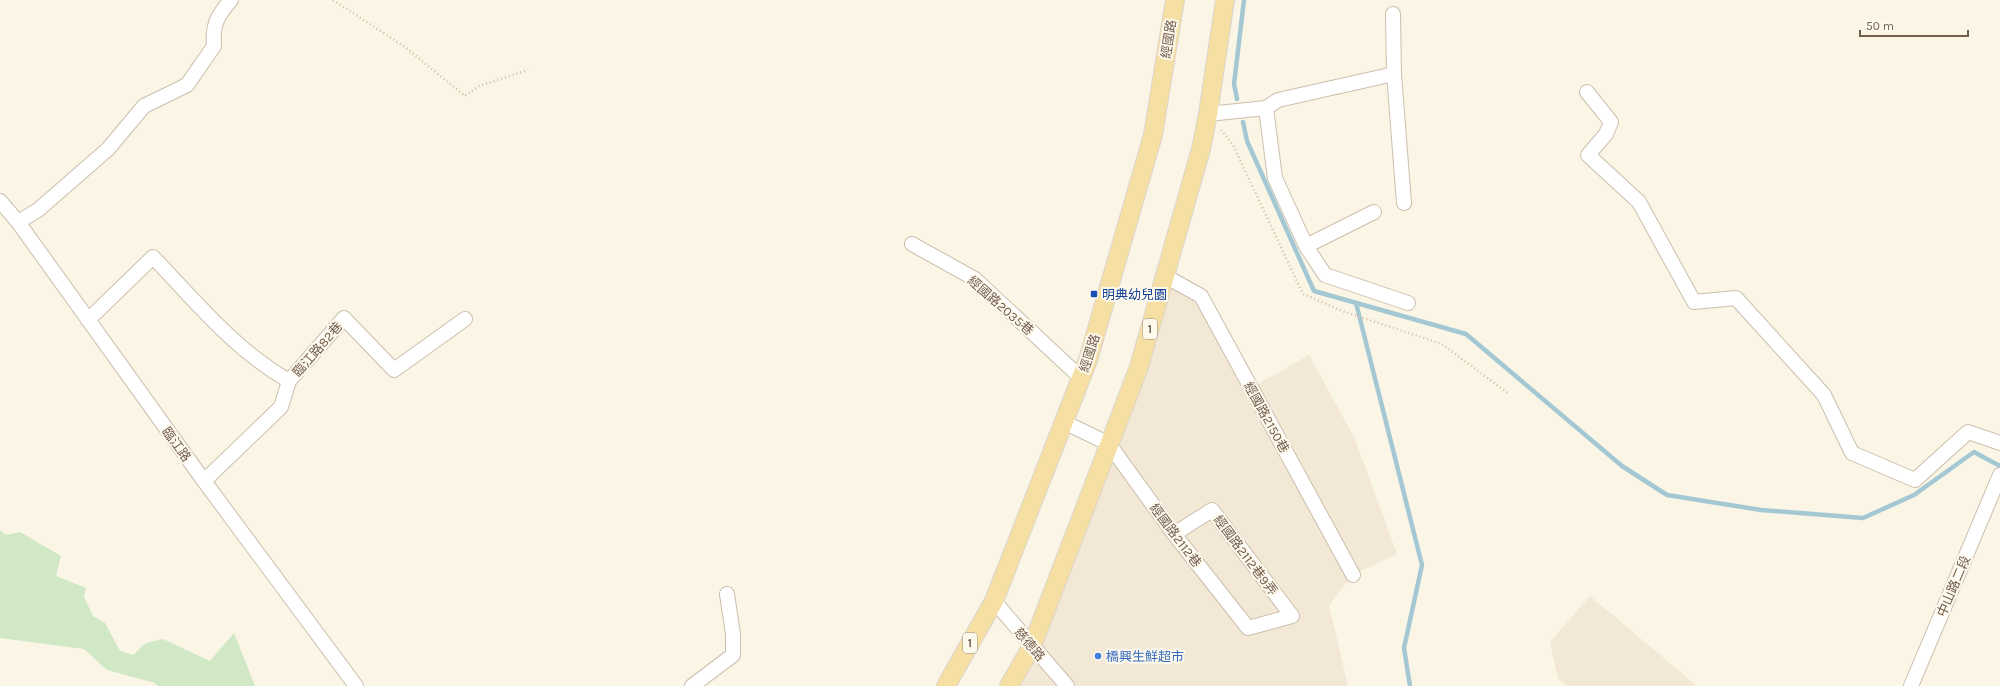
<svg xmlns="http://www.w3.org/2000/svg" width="2000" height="686" font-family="Karla,'Noto Sans TC',sans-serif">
	<rect width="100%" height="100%" fill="#fbf5e6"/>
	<g fill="#f2e8d5">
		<polygon points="1165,276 1201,296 1251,388 1309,355 1355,439 1397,554 1353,575 1329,605 1348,686 1009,686"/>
		<polygon points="1590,596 1697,686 1568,686 1558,679 1550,642"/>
	</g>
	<polygon fill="#d0e8c6" points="0,530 6,535 20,532 61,556 56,576 86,588 84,597 93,616 105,623 120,651 133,655 146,643 163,639 210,661 234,633 255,686 158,686 155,683 107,670 84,649 0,638"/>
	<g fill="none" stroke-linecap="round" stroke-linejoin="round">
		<g stroke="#a3c8d4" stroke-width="4.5">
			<polyline points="1237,99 1234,84 1244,0"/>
			<polyline points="1243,122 1247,141 1314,291 1466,334 1622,466 1667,495 1761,510 1863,518 1914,495 1974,452 2000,466"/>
			<polyline points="1356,303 1422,565 1404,648 1410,686"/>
		</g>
		<defs>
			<g id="minor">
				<polyline points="1393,14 1394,74 1404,203"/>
				<polyline points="1587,92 1611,122 1606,134 1588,155 1639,202 1694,302 1736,298 1824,395 1852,453 1915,480 1968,432 2000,443"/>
				<polyline points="1266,108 1275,178 1306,246 1325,275 1408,303"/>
				<polyline points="1208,114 1266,108 1278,100 1394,74"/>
				<polyline points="0,201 18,222 204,481 356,686"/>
				<path d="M18,222L38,210L108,149L144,106L187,85L214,46C212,24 218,15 231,0"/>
				<polyline points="912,244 975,279 1081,378"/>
				<polyline points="1306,246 1374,212"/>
				<polyline points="1165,276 1201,296 1353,575"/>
				<path d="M88,320L153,257C195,301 236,351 289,381"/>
				<polyline points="1064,422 1109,444 1174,534 1248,628 1292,616 1212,510 1174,534"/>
				<polyline points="204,481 281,407 289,381 344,318 394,370 465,319"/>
				<polyline points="994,601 1067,686"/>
				<polyline points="692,686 733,655 733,634 727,594"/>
				<polyline points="1911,686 2000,475"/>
			</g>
			<g id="major">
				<polyline points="946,686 994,601 1088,360 1153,135 1175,0"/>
				<polyline points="1009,686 1032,646 1139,367 1201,149 1208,114 1225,0"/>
			</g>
		</defs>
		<use href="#minor" stroke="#ccbead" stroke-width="16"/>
		<use href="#major" stroke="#dbd5d1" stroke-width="20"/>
		<g stroke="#d4bba3" stroke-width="2.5" stroke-dasharray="1 3" stroke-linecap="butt">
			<polyline points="333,0 405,47 465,96 479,86 528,70"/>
			<polyline points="1221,130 1233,145 1303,294 1345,312 1442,344 1509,394"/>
		</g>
		<use href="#minor" stroke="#fff" stroke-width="14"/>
		<use href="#major" stroke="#f5dfa3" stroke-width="18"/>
	</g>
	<rect fill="#1a4fb4" stroke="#fef9ed" stroke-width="1.5" x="1090" y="290" width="8" height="8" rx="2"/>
	<circle fill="#3f7fe0" stroke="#fef9ed" stroke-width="1.5" cx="1098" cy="656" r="4"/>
	<g text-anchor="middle" stroke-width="4" stroke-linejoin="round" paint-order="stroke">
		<g fill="#fef9ed" stroke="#9d8c7d" stroke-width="1">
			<rect x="1143" y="319" width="14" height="20" rx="3"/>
			<rect x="963" y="633" width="14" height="20" rx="3"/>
		</g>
		<g font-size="12" font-weight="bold" fill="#735e4d">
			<text x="1150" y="333">1</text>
			<text x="970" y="647">1</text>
		</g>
		<g font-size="13" fill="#735e4d" stroke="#fef9ed">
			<text transform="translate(1168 39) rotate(-81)" y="5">經國路</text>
			<text transform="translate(1001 305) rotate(41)" y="5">經國路2035巷</text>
			<text transform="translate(317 349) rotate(-49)" y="5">臨江路82巷</text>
			<text transform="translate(1089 353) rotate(-72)" y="5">經國路</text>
			<text transform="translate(1267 417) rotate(61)" y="5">經國路2150巷</text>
			<text transform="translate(177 444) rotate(54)" y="5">臨江路</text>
			<text transform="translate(1176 535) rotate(53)" y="5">經國路2112巷</text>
			<text transform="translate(1246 555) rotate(53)" y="5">經國路2112巷9弄</text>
			<text transform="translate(1953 586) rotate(-67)" y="5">中山路二段</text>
			<text transform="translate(1030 644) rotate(49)" y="5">慈德路</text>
		</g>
		<g font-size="13" fill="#164399" stroke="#fef9ed" text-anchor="start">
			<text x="1102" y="299">明典幼兒園</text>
		</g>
		<g font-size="13" fill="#366cbe" stroke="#fef9ed" text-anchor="start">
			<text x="1106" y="661">橋興生鮮超市</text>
		</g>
	</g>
	<path d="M1860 30v6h108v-6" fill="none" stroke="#735e4d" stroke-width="2"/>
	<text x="1866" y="30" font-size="12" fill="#735e4d" stroke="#fef9ed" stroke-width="3" paint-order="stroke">50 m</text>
</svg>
